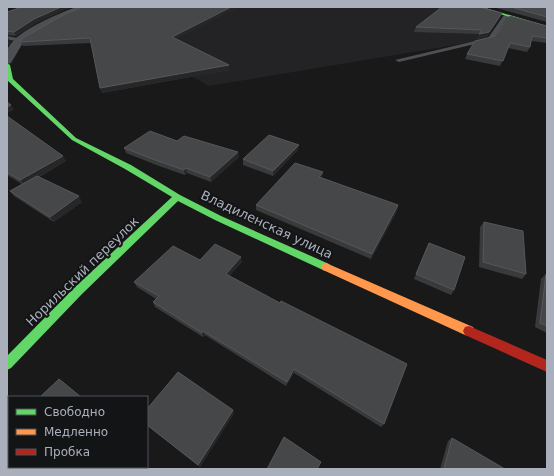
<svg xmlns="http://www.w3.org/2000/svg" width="554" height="476" font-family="'DejaVu Sans',sans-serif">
	<rect width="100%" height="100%" fill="#19191a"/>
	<polygon fill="#232326" points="104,7 463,7 472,9 494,27 479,41 209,86 119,36"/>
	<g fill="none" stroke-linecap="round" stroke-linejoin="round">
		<g fill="#4d4f53" fill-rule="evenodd">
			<polygon points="504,15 509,16 492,40 399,62 395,60 488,38"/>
			<polygon points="7,36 23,39 20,41 7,40"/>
		</g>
		<path fill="#4d4f53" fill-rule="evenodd" d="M76,7H89L66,17L24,41L11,63L7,64C7,60 6,55 7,51C12,32 58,14 76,7Z"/>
		<g fill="#63d668" fill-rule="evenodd">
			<polygon points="476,7 482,7 547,26 547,28"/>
			<polygon points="7,63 10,65 13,79 76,138 131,165 180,195 221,216 329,264 331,267 329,270 326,271 323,270 215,220 178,201 82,294 11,368 7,370 7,356 74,288 172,197 125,169 72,140 8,81"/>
		</g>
		<polygon fill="#ff974d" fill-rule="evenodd" points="326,263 473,327 475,331 473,335 469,336 465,335 323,270 321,267 323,264"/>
		<polygon fill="#b3261e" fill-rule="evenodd" points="469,326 547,360 547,372 465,335 463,331 465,327"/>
	</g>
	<g fill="#393a3c">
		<polygon points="83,7 177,39 229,65 229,70 102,93 100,88 91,43 23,46 20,42"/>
		<polygon points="493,7 547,7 547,22"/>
		<polygon points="7,12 58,13 36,23 16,36 7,35"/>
		<polygon points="500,18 487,37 477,39 479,34 414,32 416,27"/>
		<polygon points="547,26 547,43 531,41 530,47 527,52 508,48 500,66 465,59 467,54"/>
		<polygon points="7,116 66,161 39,177 82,202 54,222 14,196 10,191 22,184 7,175"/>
		<polygon points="177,141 238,152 239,157 211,182 187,173 185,175 159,166 126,153 124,148"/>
		<polygon points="298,150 273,176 243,165 243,159"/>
		<polygon points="323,172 322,178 398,205 397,211 371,259 256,210 256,205"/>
		<polygon points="484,222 526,274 522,279 479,267 480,227"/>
		<polygon points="429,243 454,290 451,295 414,279"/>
		<polygon points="200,260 242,262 229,276 384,424 381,427 294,373 286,386 205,335 203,337 155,307 153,302 156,299 137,287 134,282"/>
		<polygon points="546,274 547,275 547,333 535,327 541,279"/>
		<polygon points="147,409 233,410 234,413 200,467 147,425"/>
		<polygon points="452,438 505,469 440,469 448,441"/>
	</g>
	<g fill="#272728">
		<polygon points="61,7 72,7 58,13 36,23 16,36 14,32 34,19"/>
		<polygon points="231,7 239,7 173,41 172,37"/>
		<polygon points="502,13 500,18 487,37 477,39 479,34"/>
		<polygon points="8,38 11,42 7,47 7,40"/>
		<polygon points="229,65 229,70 102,93 100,88"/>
		<polygon points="11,105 14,110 7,113 7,107"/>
		<polygon points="299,145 298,150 273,176 273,171"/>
		<polygon points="238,152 239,157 211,182 210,177"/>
		<polygon points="63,156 66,161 24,185 20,180"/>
		<polygon points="186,168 187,173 185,175 184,170"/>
		<polygon points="323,172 322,178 318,183 319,177"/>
		<polygon points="79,196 82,202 54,222 50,217"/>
		<polygon points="398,205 397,211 371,259 372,254"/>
		<polygon points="241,257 242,262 227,279 226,274"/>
		<polygon points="203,331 205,335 203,337 202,333"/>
		<polygon points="294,369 294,373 286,386 287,382"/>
		<polygon points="233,410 234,413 200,467 198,465"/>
	</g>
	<g fill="#464749" stroke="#55575b">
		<polygon points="22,7 61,7 34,19 14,32 7,31 7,12"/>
		<polygon points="83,7 231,7 172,37 229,65 100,88 90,38 20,42 23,38 65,14"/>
		<polygon points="442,7 479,7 502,13 489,32 479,34 482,30 416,27"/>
		<polygon points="511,7 547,7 547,17"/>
		<polygon points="510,16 547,26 547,38 532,36 530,47 510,43 503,61 467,54 475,41 495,36"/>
		<polygon points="7,102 11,105 7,107"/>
		<polygon points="7,116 63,156 20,180 7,172"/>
		<polygon points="150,131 177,141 184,136 238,152 210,177 186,168 184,170 158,161 124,148"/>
		<polygon points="269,135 299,145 273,171 243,159"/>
		<polygon points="295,163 323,172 319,177 398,205 372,254 256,205"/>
		<polygon points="37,176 79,196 50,217 10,191"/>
		<polygon points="484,222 523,231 526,274 483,262"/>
		<polygon points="429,243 465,257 454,290 416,274"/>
		<polygon points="215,244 241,257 226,274 280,303 281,301 407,364 384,424 294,369 287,382 203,331 202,333 153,302 159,296 134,282 173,246 200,260"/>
		<polygon points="546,274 547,275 547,326 540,323"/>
		<polygon points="178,372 233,410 198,465 147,425 147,409"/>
		<polygon points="59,379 81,397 40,397"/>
		<polygon points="284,437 321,462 317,469 267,469"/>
		<polygon points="452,438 505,469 444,469"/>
	</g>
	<g text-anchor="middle" stroke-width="4" stroke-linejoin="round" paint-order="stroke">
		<g font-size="13" fill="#aab0bb" stroke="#131416">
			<text transform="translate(267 224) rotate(25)" y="5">Владиленская улица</text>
			<text transform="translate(82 271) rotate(-44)" y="5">Норильский переулок</text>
		</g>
	</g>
	<rect width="554" height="476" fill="none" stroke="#aab0bb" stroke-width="16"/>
	<rect x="8" y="396" width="140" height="72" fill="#131416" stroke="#4f5258"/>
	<rect x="16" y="409" width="20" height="6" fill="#63d668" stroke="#4f5258"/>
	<text x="44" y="416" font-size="12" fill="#aab0bb">Свободно</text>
	<rect x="16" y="429" width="20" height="6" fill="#ff974d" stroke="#4f5258"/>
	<text x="44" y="436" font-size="12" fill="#aab0bb">Медленно</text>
	<rect x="16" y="449" width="20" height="6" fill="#b3261e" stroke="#4f5258"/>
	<text x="44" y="456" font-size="12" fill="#aab0bb">Пробка</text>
</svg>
